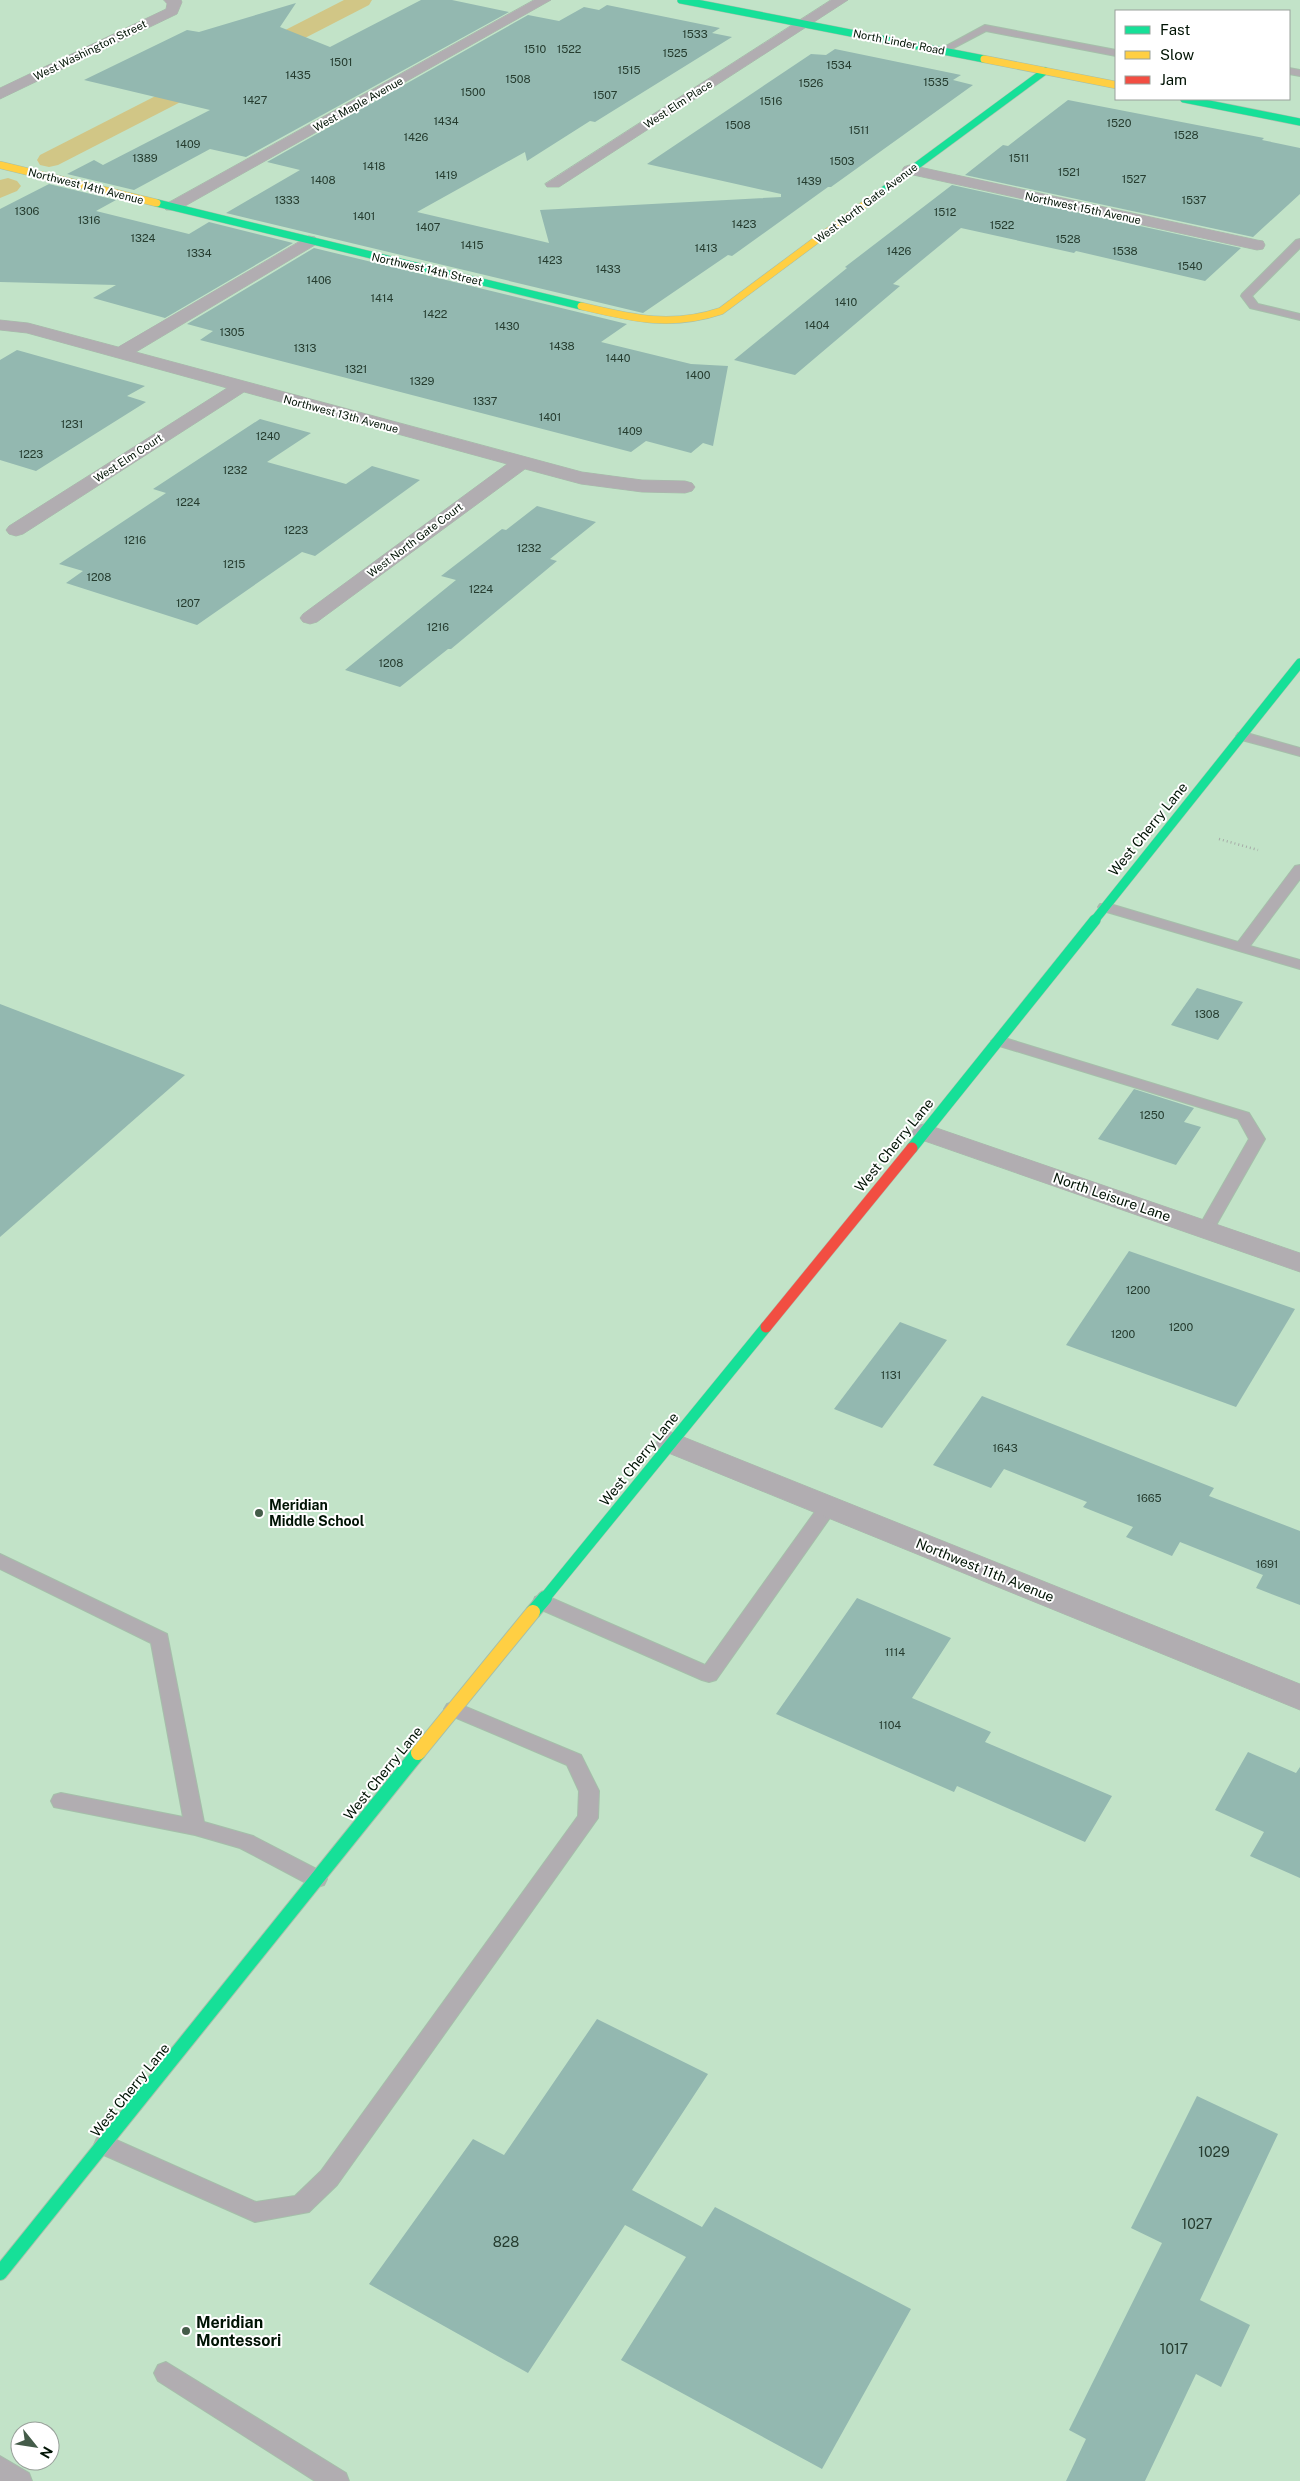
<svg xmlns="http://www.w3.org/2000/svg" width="1300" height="2481" font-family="'Public Sans',sans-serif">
	<rect width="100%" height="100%" fill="#c2e3c8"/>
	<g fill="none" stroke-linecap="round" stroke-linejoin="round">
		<g fill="#d1c686" fill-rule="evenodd">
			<polygon points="344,0 372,0 369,5 58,165 49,167 40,165 37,160 40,155"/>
			<polygon points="8,178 17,181 21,186 17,191 0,198 0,180"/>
		</g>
	</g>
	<g fill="#93b8b0">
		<polygon points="421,0 452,0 509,12 246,157 210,149 134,190 67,174 94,160 103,165 210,110 84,80 187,30 199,32 296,3 280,27 330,47"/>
		<polygon points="607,5 720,28 712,33 732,37 595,122 590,121 527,161 525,152 417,212 549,243 540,210 781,197 781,194 647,164 811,54 826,55 835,49 961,75 953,80 973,85 831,187 828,187 732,256 728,255 643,313 226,213 300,170 267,162 528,15 559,21 584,7 599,10"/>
		<polygon points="1068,100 1264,138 1262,140 1300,148 1300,194 1253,237 965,175 1003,145 1008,146"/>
		<polygon points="49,184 116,200 96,211 189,234 209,222 293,243 165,318 93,298 116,285 0,282 0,209"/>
		<polygon points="952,185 1241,248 1205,281 1076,251 1074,253 961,228 893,284 900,286 795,375 734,360 847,268 845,267"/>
		<polygon points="314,248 627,324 601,342 691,364 728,366 713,446 703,443 691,453 646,441 631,452 200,340 213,331 187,324"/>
		<polygon points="17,350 145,386 127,396 146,402 36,471 0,460 0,360"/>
		<polygon points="260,419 311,433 267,462 346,484 372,466 420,480 315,556 302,552 197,625 66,583 83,571 59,564 166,493 153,489"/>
		<polygon points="537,506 596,522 550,559 557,561 451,649 448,649 400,687 345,670 456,580 441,576 502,529 506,530"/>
		<polygon points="1197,988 1243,1002 1218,1040 1171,1025"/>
		<polygon points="0,1004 185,1075 0,1237"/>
		<polygon points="1134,1089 1194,1108 1184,1122 1201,1127 1176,1165 1098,1139"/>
		<polygon points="1129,1251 1295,1309 1236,1407 1066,1345"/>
		<polygon points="900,1322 947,1340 882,1428 834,1409"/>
		<polygon points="982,1396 1214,1488 1209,1496 1300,1531 1300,1605 1256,1588 1263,1575 1180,1542 1172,1556 1126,1537 1133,1527 1083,1507 1087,1502 1004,1469 991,1488 933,1465"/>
		<polygon points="857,1598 951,1638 912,1698 991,1732 985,1742 1112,1796 1085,1842 957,1786 954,1792 776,1714"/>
		<polygon points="1248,1752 1296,1773 1300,1767 1300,1878 1250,1856 1264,1832 1215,1810"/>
		<polygon points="597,2019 708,2074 632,2190 702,2227 715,2207 911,2309 822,2469 621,2360 686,2257 625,2225 528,2373 369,2284 473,2139 504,2155"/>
		<polygon points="1197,2096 1278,2134 1200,2300 1250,2325 1221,2387 1196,2374 1145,2481 1066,2481 1086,2439 1069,2430 1162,2243 1131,2228"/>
	</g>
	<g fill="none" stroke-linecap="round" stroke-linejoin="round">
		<defs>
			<g id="lane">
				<polygon points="985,25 1116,50 1116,56 986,31 944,53 937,51"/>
				<polygon points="1289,68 1300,70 1300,76 1289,74"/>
				<polygon points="1300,239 1300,248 1252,296 1258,304 1300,314 1300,320 1250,308 1241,296 1242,294 1296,240"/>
				<polygon points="1243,732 1300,748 1300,756 1238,739 1236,736 1238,733"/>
				<polygon points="1300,865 1300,879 1250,946 1300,960 1300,969 1100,910 1098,907 1100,904 1110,904 1238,942 1295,866"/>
				<polygon points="998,1036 1249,1113 1265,1139 1211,1234 1199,1234 1197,1230 1249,1139 1238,1119 993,1044 991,1041"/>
				<polygon points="828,1501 834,1502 837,1507 834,1512 716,1680 709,1682 702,1680 535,1607 533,1602 535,1597 542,1595 549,1597 705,1665 822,1502"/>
				<polygon points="0,1554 167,1634 204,1822 253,1836 324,1873 327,1879 324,1885 317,1887 310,1885 240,1848 195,1835 54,1807 51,1801 54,1795 61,1793 183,1817 151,1643 0,1569"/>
				<polygon points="454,1702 581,1755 599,1791 598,1818 337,2185 309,2212 255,2222 97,2152 94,2145 97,2138 105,2135 256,2202 295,2196 321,2171 578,1816 579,1791 567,1765 447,1714 444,1709 447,1704"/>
				<polygon points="166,2362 346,2473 349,2481 315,2481 158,2381 154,2373 158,2365"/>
				<polygon points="0,2456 29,2473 32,2481 0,2481"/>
			</g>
			<g id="street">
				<polygon points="164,0 181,0 182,2 177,14 0,99 0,88 166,9 167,4"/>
				<polygon points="534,0 551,0 178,210 166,210 164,207 166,204"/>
				<polygon points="831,0 848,0 559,187 547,187 545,184"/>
				<polygon points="910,165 1257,240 1263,241 1265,245 1263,249 1257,250 904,173 902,170 904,167"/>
				<polygon points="309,236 315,237 317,241 315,245 136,352 582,472 642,480 685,481 692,483 695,487 692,491 685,493 642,492 581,484 525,469 317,622 310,624 303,622 300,618 303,614 507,464 244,392 23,534 16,536 9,534 6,530 9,526 227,388 27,333 0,330 0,320 28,323 118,347"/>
				<polygon points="925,1124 1300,1253 1300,1272 916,1138 912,1132 916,1126"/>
				<polygon points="671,1432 1300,1684 1300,1710 661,1450 656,1443 661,1436"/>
			</g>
			<g id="fast-far3">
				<polyline points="681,0 984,59"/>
				<polyline points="1184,99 1300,122"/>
				<polyline points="873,198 1045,71"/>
				<polyline points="157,203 581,306"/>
			</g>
			<polyline id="fast-far2" points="1094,921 1300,663"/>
			<g id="fast-far1">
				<polyline points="912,1148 1095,920"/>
				<polyline points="544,1599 766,1327"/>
			</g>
			<g id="fast">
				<polyline points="533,1612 545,1598"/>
				<polyline points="0,2273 418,1753"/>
			</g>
			<g id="slow-far1">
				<polyline points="984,59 1116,85"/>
				<polyline points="0,165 157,203"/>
				<path d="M581,306C632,318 670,328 721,311L873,198"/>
			</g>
			<polyline id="slow" points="418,1753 533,1612"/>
			<polyline id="jam" points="766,1327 912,1148"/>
		</defs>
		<use href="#lane" stroke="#a5bfaa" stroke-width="2"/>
		<use href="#street" stroke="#a5bfaa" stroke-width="1"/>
		<use href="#fast-far3" stroke="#a5bfaa" stroke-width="8"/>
		<use href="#fast-far2" stroke="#a5bfaa" stroke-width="10"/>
		<use href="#fast-far1" stroke="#a5bfaa" stroke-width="12"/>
		<use href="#fast" stroke="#a5bfaa" stroke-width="16"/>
		<use href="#slow-far1" stroke="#a5bfaa" stroke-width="8"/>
		<use href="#slow" stroke="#a5bfaa" stroke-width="16"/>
		<use href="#jam" stroke="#a5bfaa" stroke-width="12"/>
		<polyline stroke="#a6aba7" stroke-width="2.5" stroke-dasharray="1 3" stroke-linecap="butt" points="1219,839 1258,850"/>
		<use href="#lane" fill="#b1adb1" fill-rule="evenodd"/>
		<use href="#street" fill="#b1adb1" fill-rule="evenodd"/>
		<use href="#fast-far3" stroke="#16e098" stroke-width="7"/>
		<use href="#fast-far2" stroke="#16e098" stroke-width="9"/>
		<use href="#fast-far1" stroke="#16e098" stroke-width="11"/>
		<use href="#fast" stroke="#16e098" stroke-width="14"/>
		<use href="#slow-far1" stroke="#ffcf43" stroke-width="7"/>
		<use href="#slow" stroke="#ffcf43" stroke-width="14"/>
		<use href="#jam" stroke="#f24e42" stroke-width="11"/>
	</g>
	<g fill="#445c49" stroke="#fff" stroke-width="2">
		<circle cx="259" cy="1513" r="5"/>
		<circle cx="186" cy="2331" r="5"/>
	</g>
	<g text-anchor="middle" stroke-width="4" stroke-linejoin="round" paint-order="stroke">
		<g font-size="11" fill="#253c2f">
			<text x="695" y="38">1533</text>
			<text x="535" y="53">1510</text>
			<text x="569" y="53">1522</text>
			<text x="675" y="57">1525</text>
			<text x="341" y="66">1501</text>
			<text x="839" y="69">1534</text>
			<text x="629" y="74">1515</text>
			<text x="298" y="79">1435</text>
			<text x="518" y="83">1508</text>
			<text x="936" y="86">1535</text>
			<text x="811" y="87">1526</text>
			<text x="473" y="96">1500</text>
			<text x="605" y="99">1507</text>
			<text x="255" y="104">1427</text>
			<text x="771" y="105">1516</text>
			<text x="446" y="125">1434</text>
			<text x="1119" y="127">1520</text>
			<text x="738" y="129">1508</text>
			<text x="859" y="134">1511</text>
			<text x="1186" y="139">1528</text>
			<text x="416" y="141">1426</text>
			<text x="188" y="148">1409</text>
			<text x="145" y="162">1389</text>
			<text x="1019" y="162">1511</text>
			<text x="842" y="165">1503</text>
			<text x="374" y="170">1418</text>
			<text x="1069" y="176">1521</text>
			<text x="446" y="179">1419</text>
			<text x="1134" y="183">1527</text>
			<text x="323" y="184">1408</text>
			<text x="809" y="185">1439</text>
			<text x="287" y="204">1333</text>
			<text x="1194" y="204">1537</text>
			<text x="27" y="215">1306</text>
			<text x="945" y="216">1512</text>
			<text x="364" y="220">1401</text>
			<text x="89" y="224">1316</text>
			<text x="744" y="228">1423</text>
			<text x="1002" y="229">1522</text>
			<text x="428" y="231">1407</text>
			<text x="143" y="242">1324</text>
			<text x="1068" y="243">1528</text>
			<text x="472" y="249">1415</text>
			<text x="706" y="252">1413</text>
			<text x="899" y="255">1426</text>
			<text x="1125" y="255">1538</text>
			<text x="199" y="257">1334</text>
			<text x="550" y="264">1423</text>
			<text x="1190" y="270">1540</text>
			<text x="608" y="273">1433</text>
			<text x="319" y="284">1406</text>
			<text x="382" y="302">1414</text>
			<text x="846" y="306">1410</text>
			<text x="435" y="318">1422</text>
			<text x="817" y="329">1404</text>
			<text x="507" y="330">1430</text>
			<text x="232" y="336">1305</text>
			<text x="562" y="350">1438</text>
			<text x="305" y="352">1313</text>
			<text x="618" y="362">1440</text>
			<text x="356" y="373">1321</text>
			<text x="698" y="379">1400</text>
			<text x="422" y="385">1329</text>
			<text x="485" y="405">1337</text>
			<text x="550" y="421">1401</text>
			<text x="72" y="428">1231</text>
			<text x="630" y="435">1409</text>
			<text x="268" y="440">1240</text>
			<text x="31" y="458">1223</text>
			<text x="235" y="474">1232</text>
			<text x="188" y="506">1224</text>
			<text x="296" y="534">1223</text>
			<text x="135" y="544">1216</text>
			<text x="529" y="552">1232</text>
			<text x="234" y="568">1215</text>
			<text x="99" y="581">1208</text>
			<text x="481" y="593">1224</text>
			<text x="188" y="607">1207</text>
			<text x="438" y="631">1216</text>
			<text x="391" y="667">1208</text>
			<text x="1207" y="1018">1308</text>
			<text x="1152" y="1119">1250</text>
			<text x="1138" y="1294">1200</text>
			<text x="1181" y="1331">1200</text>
			<text x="1123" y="1338">1200</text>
			<text x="891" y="1379">1131</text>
			<text x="1005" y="1452">1643</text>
			<text x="1149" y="1502">1665</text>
			<text x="1267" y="1568">1691</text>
			<text x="895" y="1656">1114</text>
			<text x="890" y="1729">1104</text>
		</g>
		<g font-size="11" fill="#001304" stroke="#fff">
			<text transform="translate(899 42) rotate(11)" y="4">North Linder Road</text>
			<text transform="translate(90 50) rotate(-26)" y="4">West Washington Street</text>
			<text transform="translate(358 104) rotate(-29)" y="4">West Maple Avenue</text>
			<text transform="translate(678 104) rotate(-33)" y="4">West Elm Place</text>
			<text transform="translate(86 186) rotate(14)" y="4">Northwest 14th Avenue</text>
			<text transform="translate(866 203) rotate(-37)" y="4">West North Gate Avenue</text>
			<text transform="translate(1083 208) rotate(12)" y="4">Northwest 15th Avenue</text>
			<text transform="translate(427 269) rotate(13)" y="4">Northwest 14th Street</text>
			<text transform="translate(341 414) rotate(15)" y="4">Northwest 13th Avenue</text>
			<text transform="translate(128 458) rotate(-33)" y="4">West Elm Court</text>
			<text transform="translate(415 540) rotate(-37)" y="4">West North Gate Court</text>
		</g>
		<g font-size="14" fill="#001304" stroke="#fff">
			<text transform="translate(1148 829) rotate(-51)" y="5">West Cherry Lane</text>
			<text transform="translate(894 1145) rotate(-51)" y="5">West Cherry Lane</text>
			<text transform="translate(1112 1197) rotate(19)" y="5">North Leisure Lane</text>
			<text transform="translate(639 1459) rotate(-51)" y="5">West Cherry Lane</text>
			<text transform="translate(985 1570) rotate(22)" y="5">Northwest 11th Avenue</text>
			<text transform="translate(383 1773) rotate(-51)" y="5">West Cherry Lane</text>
			<text transform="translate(130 2090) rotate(-51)" y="5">West Cherry Lane</text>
		</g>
		<g font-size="14" font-weight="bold" fill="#001304" stroke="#fff" text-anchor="start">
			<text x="269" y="1510">Meridian<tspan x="269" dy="16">Middle School</tspan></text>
		</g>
		<g font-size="14" fill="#253c2f">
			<text x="1214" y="2157">1029</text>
			<text x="1197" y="2229">1027</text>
			<text x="506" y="2247">828</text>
			<text x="1174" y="2354">1017</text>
		</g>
		<g font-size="16" font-weight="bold" fill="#001304" stroke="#fff" text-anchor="start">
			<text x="196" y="2328">Meridian<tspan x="196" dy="18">Montessori</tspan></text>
		</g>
	</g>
	<rect x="1115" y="10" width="175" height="90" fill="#ffffff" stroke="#99a19b"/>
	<rect x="1125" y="26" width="25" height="8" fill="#16e098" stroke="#99a19b"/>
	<text x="1160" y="35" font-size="15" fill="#001304">Fast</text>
	<rect x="1125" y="51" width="25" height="8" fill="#ffcf43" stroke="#99a19b"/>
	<text x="1160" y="60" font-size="15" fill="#001304">Slow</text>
	<rect x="1125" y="76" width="25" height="8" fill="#f24e42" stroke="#99a19b"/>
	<text x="1160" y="85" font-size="15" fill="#001304">Jam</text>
	<g transform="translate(35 2446) rotate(120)"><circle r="24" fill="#ffffff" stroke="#99a19b"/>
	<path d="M0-4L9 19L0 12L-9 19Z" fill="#445c49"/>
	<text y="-8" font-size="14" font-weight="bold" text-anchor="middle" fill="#001304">N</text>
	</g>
</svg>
